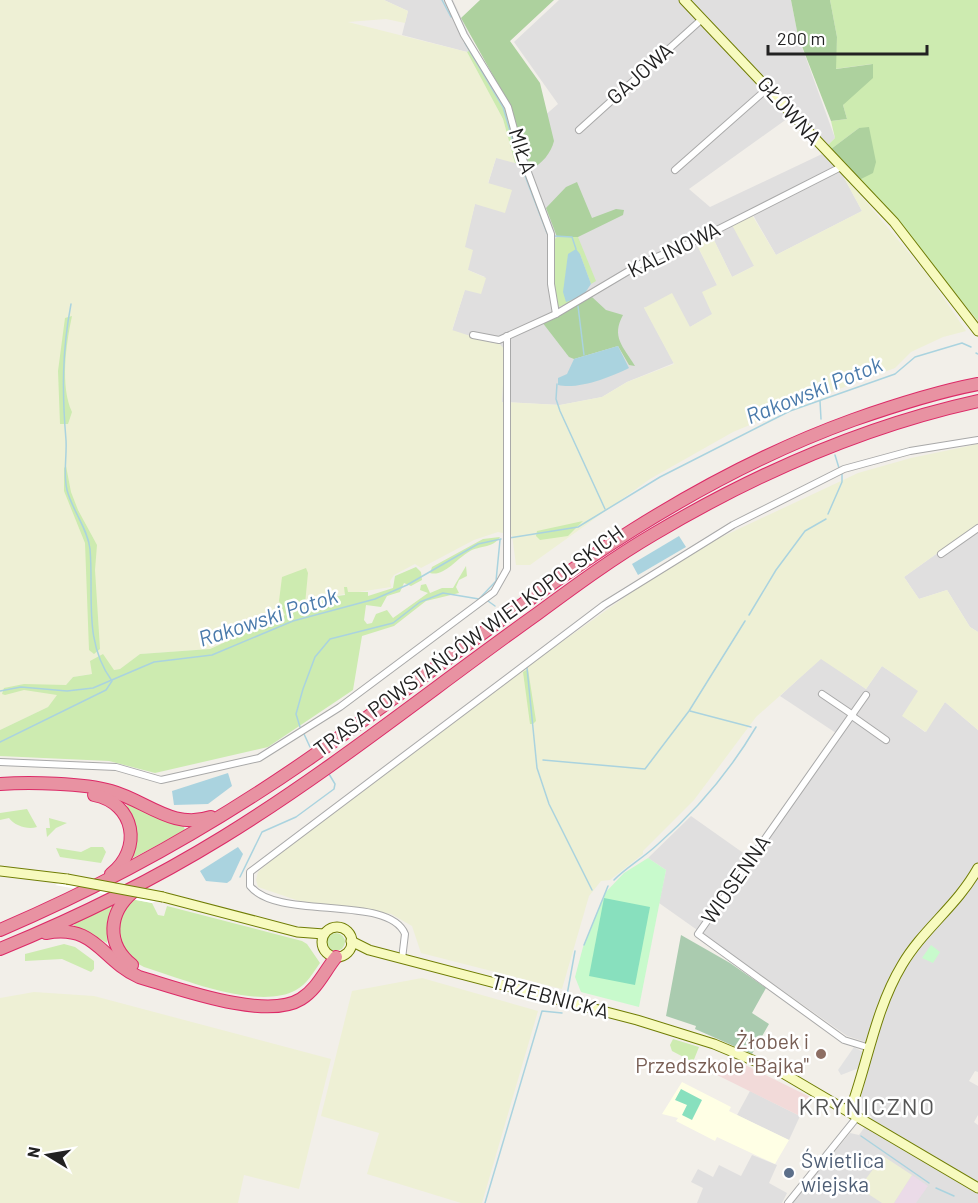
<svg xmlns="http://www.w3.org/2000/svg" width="978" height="1203" font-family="Barlow,sans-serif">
	<rect width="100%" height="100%" fill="#f2efe9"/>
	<g fill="#e0dfdf">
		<polygon points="384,0 453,0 475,47 467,52 402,35 408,11"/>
		<polygon points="559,0 791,0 798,36 835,138 828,145 798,111 689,189 710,207 822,154 841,172 862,211 776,255 753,215 754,266 732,277 712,236 697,245 717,285 713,314 690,327 644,307 674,363 627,382 602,397 560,405 502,402 498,342 492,343 452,331 465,289 485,277 468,270 464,247 475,204 511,190 488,184 496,158 558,104 514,42"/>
		<polygon points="978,524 978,632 970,627 947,590 919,599 904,577"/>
		<polygon points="821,658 866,689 882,666 919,691 903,716 925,732 945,702 978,730 978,1072 975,1071 969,1081 978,1086 978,1115 974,1122 978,1125 978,1203 792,1203 850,1133 859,1135 872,1117 858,1108 875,1045 847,1036 659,903 666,870 648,858 691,816 749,857 836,733 780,696"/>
		<polygon points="750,1091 800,1116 789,1140 737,1115"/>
		<polygon points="752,1155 777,1165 769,1183 787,1193 782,1203 697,1203 703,1188 691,1182 698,1169 713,1177 719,1165 741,1176"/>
	</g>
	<polygon fill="#f2dad9" points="729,1057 810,1097 800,1116 717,1075"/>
	<polygon fill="#ebdbe8" points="912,1175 928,1186 916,1203 894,1203"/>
	<polygon fill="#ffffe5" points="682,1082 731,1107 729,1111 789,1140 775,1164 717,1137 715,1141 676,1121 678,1118 662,1114"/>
	<g fill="#eef0d5">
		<polygon points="0,0 384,0 408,11 405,23 386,19 348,22 467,52 503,119 515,163 496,158 488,183 512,190 505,213 475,204 465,247 473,250 468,270 486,278 481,294 465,290 452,330 492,343 498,342 505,350 502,402 560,405 602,397 627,382 674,364 644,308 672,293 690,327 712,314 702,292 717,285 697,245 712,236 732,277 754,266 732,225 752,215 776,255 862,211 841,172 930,278 966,331 943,337 911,352 895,368 807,401 733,432 650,479 530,565 516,565 512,535 498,532 474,540 421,568 415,564 394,575 390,581 391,587 313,599 272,622 210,649 140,654 120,669 73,677 48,707 0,730"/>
		<polygon points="978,444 978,524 904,577 919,599 947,590 970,627 978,632 978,730 945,702 926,732 902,716 918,691 882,666 866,689 821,659 756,717 694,800 643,851 643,854 610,880 601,881 589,896 562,989 421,953 412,926 391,914 299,901 258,887 256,880 258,872 270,861 549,651 639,587 711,542 858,473 911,458"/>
		<polygon points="422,978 538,1011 482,1203 461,1203 367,1174 379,1133 321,1116 352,991"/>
		<polygon points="34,992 94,996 331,1059 299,1189 244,1175 238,1203 0,1203 0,998"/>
		<polygon points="883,1156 912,1175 894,1203 882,1203 859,1188"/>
	</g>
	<g fill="#cdebb0">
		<polygon points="830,0 978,0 978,321 878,198 859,180 859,128 831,149 828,145 835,138 831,121 847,119 843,105 872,64 835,69 837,37"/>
		<polygon points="470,50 507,110 523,163 515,163 503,119 467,52"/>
		<path d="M557,237H578L596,281L591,284L580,254C565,274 562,278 571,302L556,308L554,300L555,239Z"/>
		<path d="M72,316C66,344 60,386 72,412L68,424H60L58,371L65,318Z"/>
		<polygon points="66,466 71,492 78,510 97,545 95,570 100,649 94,654 89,650 85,543 64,491 64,468"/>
		<polygon points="583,521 568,536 540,540 536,536 537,531"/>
		<path d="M500,537C493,549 477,545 467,553C456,560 443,577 430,573L432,567L483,539Z"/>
		<polygon points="466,566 467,576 459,580 456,587 459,593 426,601 394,626 362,636 353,690 268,747 155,773 109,761 0,756 0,730 48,707 57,695 24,690 5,695 2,694 4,688 24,684 66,685 73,677 92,674 90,661 103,654 114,670 120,669 140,654 210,649 285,615 279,601 282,577 306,568 308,573 305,604 313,599 345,595 344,587 347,587 348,592 368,592 368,596 393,588 395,576 416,567 421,572 422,580 411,586 404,583 400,592 387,596 381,607 366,605 364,620 367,624 372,623 376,614 387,610 393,618 428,593 420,590 421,585 426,584 430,593 442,588 453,588"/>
		<polygon points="528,669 536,721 533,724 530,724 523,672"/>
		<polygon points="125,800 162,820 184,827 185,831 131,859 137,834"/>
		<path d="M27,809L37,827C28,830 15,826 9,818L0,820V813Z"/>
		<polygon points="49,818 67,823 56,828 47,837 46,828 50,828"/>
		<polygon points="91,847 103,847 106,852 101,863 60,857 56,848 81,852"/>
		<path d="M132,899L152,903L158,915L164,916L167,906L302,941L307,944L320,963C313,973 307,984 296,990C258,1011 183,979 144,967C121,955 122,947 117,923Z"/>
		<polygon points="111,905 114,907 108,927 107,943 86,931 73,928 75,923"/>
		<circle cx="336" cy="942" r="9"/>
		<polygon points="64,944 75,947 94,961 94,969 91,972 62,959 25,961 25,954"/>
		<polygon points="673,1039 699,1047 693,1062 672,1051 670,1045"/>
	</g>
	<g fill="#add19e">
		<path d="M480,0H554L510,41L540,83L554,141C551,153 542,164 531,169L505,97L461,18Z"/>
		<polygon points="791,0 830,0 837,37 836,69 873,64 873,78 843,105 847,119 831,121 798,36"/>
		<polygon points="869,127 876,162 873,173 859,180 831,149 859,128"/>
		<polygon points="577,182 592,218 616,209 624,210 623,215 578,237 557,237 546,208 566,187"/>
		<path d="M592,297L606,310L623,315C611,337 623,346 635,366L629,365L618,346L574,359L569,357L542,322Z"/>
	</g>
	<polygon fill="#aacbaf" points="681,935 730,963 766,988 752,1013 769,1024 752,1054 695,1029 696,1026 666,1016"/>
	<g fill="#c8facc">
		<polygon points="648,858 666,870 639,1007 581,992 575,977 583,947 605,893 624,873"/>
		<polygon points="931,945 940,952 933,963 922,958"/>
	</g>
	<g fill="#88e0be">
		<polygon points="604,898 650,907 635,985 589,976"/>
		<polygon points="681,1089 702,1100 692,1120 682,1115 687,1105 675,1100"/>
	</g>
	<polygon fill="#e2e2e2" points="854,1047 863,1052 859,1068 841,1075 838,1070"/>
	<g fill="#aad3df">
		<polygon points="576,249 580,254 591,284 583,296 566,302 563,292 568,254"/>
		<path d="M618,346L629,368C611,377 578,390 558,385V378L567,374L574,359Z"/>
		<polygon points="679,536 686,547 638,575 632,564"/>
		<polygon points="228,773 232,786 208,804 174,805 172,791"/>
		<polygon points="238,847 243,854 231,880 227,883 206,881 200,871"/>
	</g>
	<polygon fill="#fff" points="71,876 167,895 152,903 55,885"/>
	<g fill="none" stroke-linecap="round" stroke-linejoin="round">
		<g stroke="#aad3df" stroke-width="1.5">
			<polyline points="442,0 451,17"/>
			<polyline points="465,43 503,107 517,155 547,233"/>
			<polyline points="554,236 572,237 576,249"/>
			<polyline points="578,306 584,355"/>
			<polyline points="976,353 978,354"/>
			<polyline points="557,384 556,399 560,411 605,509"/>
			<polyline points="820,401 821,419"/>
			<polyline points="835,455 839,468"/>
			<polyline points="828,514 842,482 842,474"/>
			<polyline points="509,538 578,527 660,477 790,411 895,374 915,357 962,343 971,347"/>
			<polyline points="488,601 495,606"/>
			<polyline points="749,615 776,570 805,531 826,519"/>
			<polyline points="527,668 537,768 549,804 592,890"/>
			<polyline points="0,691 21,687 67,691 93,688 154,662 212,655 293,621 375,599 407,585 478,544 501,539"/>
			<polyline points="690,711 751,727"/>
			<polyline points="300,727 296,714 303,689 315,657 330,639 393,623 420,602 443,593 479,599 496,581 500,540"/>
			<polyline points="304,734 310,747"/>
			<path d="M0,742L106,690L112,681C83,642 94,595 90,549C88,529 72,510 67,490C63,474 67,457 66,440C62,393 62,351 71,304"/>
			<polyline points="543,760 645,769 689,711 745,621"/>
			<polyline points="240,877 262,832 296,817 334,789 335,784 329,774"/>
			<path d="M614,880C627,867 643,858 657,845C696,811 730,771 756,727"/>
			<polyline points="584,945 608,886"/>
			<polyline points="567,995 575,951"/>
			<polyline points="861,1136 929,1183"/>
			<polyline points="936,1188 954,1196"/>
			<polyline points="485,1203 542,1011 562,1013"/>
		</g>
		<defs>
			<g id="street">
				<polyline points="448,0 464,35 508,107 520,151 551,234 551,284 556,314"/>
				<polyline points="579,130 702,19"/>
				<polyline points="675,170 768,88"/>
				<polyline points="473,335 499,340 556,314 642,263 693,242 841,167"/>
				<polyline points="941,554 978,528"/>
				<polyline points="822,694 853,715"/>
				<polyline points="866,695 698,934 844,1040 870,1048"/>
				<polyline points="852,716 886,740"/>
				<polyline points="0,762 116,767 161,780 259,758 340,707 494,592 507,569 507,336"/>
				<path d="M402,959L405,934C389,894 278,921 250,886V872L604,605L733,525L844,469L910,451L978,440"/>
				<polyline points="788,1203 858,1116"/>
			</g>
			<g id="secondary">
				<polyline points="684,0 894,222 978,331"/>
				<polyline points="0,871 67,879"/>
				<polyline points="163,897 297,932 324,934"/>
				<circle cx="337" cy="942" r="15"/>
				<polyline points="351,941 369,950 637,1020 714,1044 781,1072 978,1188"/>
				<path d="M850,1111C868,1062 875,1010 902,965C923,929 957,906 978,868"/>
			</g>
			<g id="highway">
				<path d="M0,784C29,782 84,783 111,791C147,801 172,830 211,817"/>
				<path d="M94,795C135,803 143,849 111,874"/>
				<path d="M0,930C108,884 210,827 307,760C487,636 643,496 853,420C893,406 936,392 978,384"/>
				<path d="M46,933C96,924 100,959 139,977C177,988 266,1021 301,999C317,989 324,972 336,957"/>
				<path d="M0,949C76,918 153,880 223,837C332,770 433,688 537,614C575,586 613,558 654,534C755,474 864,426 978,401"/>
				<path d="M132,965C106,944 108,913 133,892"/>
			</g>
		</defs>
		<use href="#street" stroke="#a9a9a9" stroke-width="8"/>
		<use href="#secondary" stroke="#707d05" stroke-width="11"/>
		<use href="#highway" stroke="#dc2a67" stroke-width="14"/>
		<use href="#street" stroke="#fff" stroke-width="6"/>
		<use href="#secondary" stroke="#f7fabf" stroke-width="9"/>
		<use href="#highway" stroke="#e892a2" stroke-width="12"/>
		<defs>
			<polyline id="secondary-bridge" points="67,879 163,897"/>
		</defs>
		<use href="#secondary-bridge" stroke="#707d05" stroke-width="11" stroke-linecap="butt"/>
		<use href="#secondary-bridge" stroke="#f7fabf" stroke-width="9"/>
	</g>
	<circle fill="#8d6e63" stroke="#fff" stroke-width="2" cx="821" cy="1054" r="6"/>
	<circle fill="#5c6f8a" stroke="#fff" stroke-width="2" cx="789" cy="1173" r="6"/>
	<g text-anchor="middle" stroke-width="5" stroke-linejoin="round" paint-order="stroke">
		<g font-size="21" fill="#222" stroke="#fff">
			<text transform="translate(640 74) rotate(-42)" y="7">GAJOWA</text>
			<text transform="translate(789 111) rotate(48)" y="7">GŁÓWNA</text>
			<text transform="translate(522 151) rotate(72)" y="7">MIŁA</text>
			<text transform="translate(674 250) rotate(-26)" y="7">KALINOWA</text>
			<text transform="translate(469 641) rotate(-36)" y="7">TRASA POWSTAŃCÓW WIELKOPOLSKICH</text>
			<text transform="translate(736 880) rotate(-55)" y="7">WIOSENNA</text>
			<text transform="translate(550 997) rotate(15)" y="7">TRZEBNICKA</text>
		</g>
		<g font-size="21" fill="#785e54" stroke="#fff" text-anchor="end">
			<text x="809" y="1049">Żłobek i<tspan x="809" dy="24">Przedszkole "Bajka"</tspan></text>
		</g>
		<g font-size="21" fill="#4e5e75" stroke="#fff" text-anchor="start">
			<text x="801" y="1168">Świetlica<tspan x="801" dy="24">wiejska</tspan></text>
		</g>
		<g font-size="22" font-style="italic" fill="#4a7aab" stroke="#fff">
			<text transform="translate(814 390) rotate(-22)" y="8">Rakowski Potok</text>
			<text transform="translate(268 617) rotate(-18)" y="8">Rakowski Potok</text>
		</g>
		<g font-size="24" letter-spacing="1.5" fill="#555" stroke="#fff">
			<text x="867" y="1115">KRYNICZNO</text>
		</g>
	</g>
	<g transform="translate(48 1155) rotate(281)" stroke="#ffffff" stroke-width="4.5" paint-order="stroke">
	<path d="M0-4.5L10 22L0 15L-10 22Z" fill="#222222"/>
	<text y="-9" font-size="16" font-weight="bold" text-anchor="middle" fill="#222222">N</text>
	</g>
	<path d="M768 45v9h159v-9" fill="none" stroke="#222222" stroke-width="3"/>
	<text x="777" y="45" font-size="18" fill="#222222" stroke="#ffffff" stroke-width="4.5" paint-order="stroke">200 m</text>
</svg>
